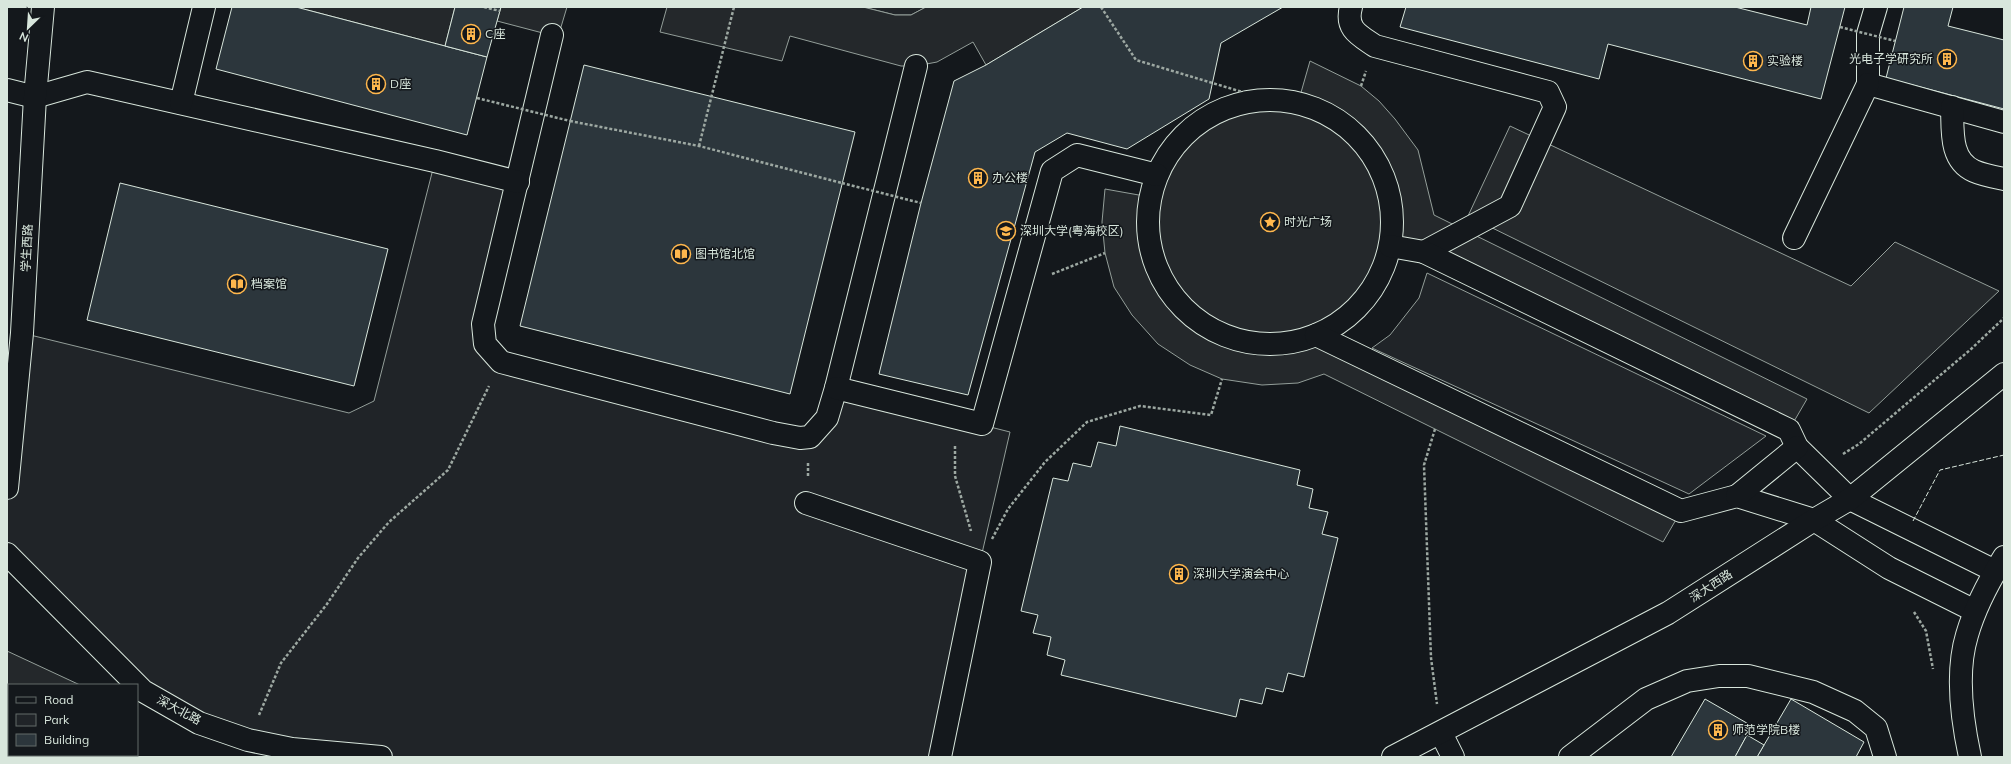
<svg xmlns="http://www.w3.org/2000/svg" width="2011" height="764" font-family="Mulish,'Noto Sans SC',sans-serif">
	<rect width="100%" height="100%" fill="#14181c"/>
	<g fill="#202428" stroke="#939e99">
		<polygon points="863,7 926,7 911,15 895,15"/>
		<polygon points="435,161 518,182 483,324 494,355 800,438 836,388 1010,432 980,562 940,757 381,757 292,749 143,691 7,554 7,488 22,333 349,413 374,401"/>
		<polygon points="1427,273 1766,436 1689,494 1372,348 1390,335 1419,298"/>
	</g>
	<g fill="#24282b" stroke="#939e99">
		<polygon points="296,7 455,7 445,46"/>
		<polygon points="501,7 567,7 558,37 497,21"/>
		<polygon points="667,7 863,7 895,15 911,15 926,7 1083,7 986,65 973,42 937,62 916,66 901,66 790,36 782,61 660,32"/>
		<polygon points="1310,61 1361,86 1379,101 1395,119 1418,150 1434,215 1807,399 1789,430 1390,246 1384,268 1367,297 1344,319 1316,335 1681,511 1663,542 1324,374 1298,383 1262,385 1222,379 1190,365 1158,344 1132,315 1114,287 1105,253 1102,222 1105,189 1150,197 1157,175 1171,149 1191,128 1215,113 1241,103 1269,100 1298,103"/>
		<polygon points="1510,126 1851,286 1895,242 1999,291 1869,413 1468,216"/>
		<polygon points="7,651 80,685 9,685 9,741 7,740"/>
	</g>
	<g fill="#2c363c" stroke="#d8e6dc">
		<polygon points="232,7 296,7 487,57 467,135 216,69"/>
		<polygon points="455,7 501,7 487,57 445,46"/>
		<polygon points="1083,7 1283,7 1221,43 1209,99 1127,149 1067,133 1035,152 968,395 879,374 921,203 954,81 986,65"/>
		<polygon points="1406,7 1735,7 1807,25 1811,7 1845,7 1821,99 1608,44 1599,79 1400,27"/>
		<polygon points="1904,7 1953,7 1948,26 2004,40 2004,109 1886,78"/>
		<polygon points="584,65 855,132 790,394 520,326"/>
		<polygon points="120,183 388,249 354,386 87,320"/>
		<polygon points="1120,426 1300,470 1297,485 1313,489 1309,508 1328,512 1322,534 1338,538 1304,677 1288,673 1283,692 1266,688 1262,704 1240,699 1236,717 1061,675 1065,660 1047,655 1051,637 1033,633 1038,615 1021,611 1053,478 1068,481 1073,463 1091,467 1098,442 1116,446"/>
		<polygon points="1705,699 1752,726 1735,757 1671,757"/>
		<polygon points="1791,699 1864,742 1856,757 1757,757"/>
		<polygon points="1747,735 1764,745 1757,757 1735,757"/>
		<polygon points="7,740 9,741 9,755 40,755 44,757 7,757"/>
	</g>
	<g fill="none" stroke-linecap="round" stroke-linejoin="round">
		<defs>
			<g id="minor">
				<path d="M1351,7C1345,29 1359,35 1375,46L1548,92L1555,107L1510,206L1424,252"/>
				<polyline points="1876,7 1868,34 1868,84 2004,122"/>
				<polyline points="552,35 483,324 485,344 501,362 773,433 800,438 810,437 827,418 836,388 916,66"/>
				<polyline points="7,90 35,97 87,82 435,161 518,182"/>
				<circle cx="1270" cy="222" r="122"/>
				<polyline points="181,103 204,7"/>
				<path d="M1952,107C1953,129 1949,160 1974,171C1983,175 1994,177 2004,179"/>
				<polyline points="1794,238 1868,84"/>
				<polyline points="1390,246 1424,252 1789,430 1797,447 1850,499 1995,571"/>
				<polyline points="1316,335 1681,511 1737,496 1814,520 1889,568 1975,611"/>
				<polyline points="836,388 982,424 1052,171 1077,155 1157,175"/>
				<polyline points="7,488 22,333 35,97 43,7"/>
				<polyline points="1737,496 1797,447"/>
				<polyline points="806,503 980,562 940,757"/>
				<polyline points="7,554 143,691 199,723 248,740 292,749 381,757"/>
				<polyline points="1441,733 1453,757"/>
				<polyline points="1393,757 1668,613 1814,520 1850,499 2004,374"/>
				<polyline points="1570,757 1646,699 1687,681 1719,676 1748,676 1813,692 1855,711 1876,728 1885,757"/>
				<path d="M1970,757C1962,720 1956,671 1967,635C1975,607 1989,581 2004,557"/>
			</g>
		</defs>
		<use href="#minor" stroke="#d8e6dc" stroke-width="24"/>
		<g stroke="#9da8a2" stroke-width="2.5" stroke-dasharray="3 2" stroke-linecap="butt">
			<polyline points="484,7 500,11"/>
			<polyline points="1101,7 1136,60 1269,100"/>
			<polyline points="1361,86 1366,71"/>
			<polyline points="570,121 699,146 842,183"/>
			<polyline points="699,146 734,7"/>
			<polyline points="1052,274 1105,253"/>
			<polyline points="1435,429 1424,465 1431,658 1437,704"/>
			<polyline points="955,446 955,476 971,531"/>
			<polyline points="1843,454 1859,444 1970,350 2004,318"/>
			<polyline points="808,476 808,463"/>
			<polyline points="992,539 1008,509 1045,462 1087,422 1140,406 1211,415 1222,379"/>
			<polyline points="1914,612 1926,631 1933,669"/>
			<polyline points="7,690 9,690"/>
			<polyline points="259,715 281,663 327,604 358,558 389,522 448,470 489,386"/>
			<polyline points="109,755 111,757"/>
		</g>
		<use href="#minor" stroke="#14181c" stroke-width="22"/>
		<g stroke="#9da8a2" stroke-width="2.5" stroke-dasharray="3 2" stroke-linecap="butt">
			<polyline points="1840,27 1895,41"/>
			<polyline points="477,98 570,121"/>
			<polyline points="842,183 921,203"/>
		</g>
		<polyline stroke="#d8e6dc" stroke-width="1" stroke-dasharray="5 2" stroke-linecap="butt" points="1913,521 1940,470 2004,455"/>
	</g>
	<defs>
		<symbol id="building-ring" viewBox="-11 -11 22 22"><circle r="9.5" fill="#14181c" stroke="#ffb74d" stroke-width="1.5"/><path d="M-4-6H4V6H1V3H-1V6H-4ZM-2.5-4.3h1.7v1.8h-1.7ZM.8-4.3h1.7v1.8H.8ZM-2.5-1h1.7V.8h-1.7ZM.8-1h1.7V.8H.8Z" fill="#ffb74d"/></symbol>
		<symbol id="sight-ring" viewBox="-11 -11 22 22"><circle r="9.5" fill="#14181c" stroke="#ffb74d" stroke-width="1.5"/><path d="M0-6L1.8-2.2L6-1.7L2.9 1.2L3.7 5.4L0 3.3L-3.7 5.4L-2.9 1.2L-6-1.7L-1.8-2.2Z" fill="#ffb74d"/></symbol>
		<symbol id="university-ring" viewBox="-11 -11 22 22"><circle r="9.5" fill="#14181c" stroke="#ffb74d" stroke-width="1.5"/><path d="M0-5L7-2L0 1L-7-2ZM-4 1L0 2.5L4 1V4Q0 6-4 4Z" fill="#ffb74d"/></symbol>
		<symbol id="library-ring" viewBox="-11 -11 22 22"><circle r="9.5" fill="#14181c" stroke="#ffb74d" stroke-width="1.5"/><path d="M-6-4Q-3-5.5-.7-3.5V5Q-3 3-6 4ZM6-4Q3-5.5 .7-3.5V5Q3 3 6 4Z" fill="#ffb74d"/></symbol>
	</defs>
	<g fill-rule="evenodd">
		<use href="#building-ring" x="460" y="23" width="22" height="22"/>
		<use href="#building-ring" x="1936" y="48" width="22" height="22"/>
		<use href="#building-ring" x="1742" y="50" width="22" height="22"/>
		<use href="#building-ring" x="365" y="73" width="22" height="22"/>
		<use href="#building-ring" x="967" y="167" width="22" height="22"/>
		<use href="#sight-ring" x="1259" y="211" width="22" height="22"/>
		<use href="#university-ring" x="995" y="220" width="22" height="22"/>
		<use href="#library-ring" x="670" y="243" width="22" height="22"/>
		<use href="#library-ring" x="226" y="273" width="22" height="22"/>
		<use href="#building-ring" x="1168" y="563" width="22" height="22"/>
		<use href="#building-ring" x="1707" y="719" width="22" height="22"/>
	</g>
	<g text-anchor="middle" stroke-width="3" stroke-linejoin="round" paint-order="stroke">
		<g font-size="12" fill="#d8e6dc" stroke="#14181c" text-anchor="start">
			<text x="485" y="38">C座</text>
			<text x="1933" y="63" text-anchor="end">光电子学研究所</text>
			<text x="1767" y="65">实验楼</text>
			<text x="390" y="88">D座</text>
			<text x="992" y="182">办公楼</text>
			<text x="1284" y="226">时光广场</text>
			<text x="1020" y="235">深圳大学(粤海校区)</text>
			<text x="695" y="258">图书馆北馆</text>
			<text x="251" y="288">档案馆</text>
			<text x="1193" y="578">深圳大学演会中心</text>
			<text x="1732" y="734">师范学院B楼</text>
		</g>
		<g font-size="12" fill="#d8e6dc" stroke="#14181c">
			<text transform="translate(27 248) rotate(-87)" y="4">学生西路</text>
			<text transform="translate(1711 586) rotate(-33)" y="4">深大西路</text>
			<text transform="translate(179 710) rotate(28)" y="4">深大北路</text>
		</g>
	</g>
	<rect width="2011" height="764" fill="none" stroke="#d8e6dc" stroke-width="16"/>
	<rect x="8" y="684" width="130" height="72" fill="#14181c" stroke="#626a69"/>
	<rect x="16" y="697" width="20" height="6" fill="#14181c" stroke="#626a69"/>
	<text x="44" y="704" font-size="12" fill="#d8e6dc">Road</text>
	<rect x="16" y="714" width="20" height="12" fill="#202428" stroke="#626a69"/>
	<text x="44" y="724" font-size="12" fill="#d8e6dc">Park</text>
	<rect x="16" y="734" width="20" height="12" fill="#2c363c" stroke="#626a69"/>
	<text x="44" y="744" font-size="12" fill="#d8e6dc">Building</text>
	<g transform="translate(28 28) rotate(205)" stroke="#14181c" stroke-width="3" paint-order="stroke">
	<path d="M0-3L7 15L0 10L-7 15Z" fill="#d8e6dc"/>
	<text y="-6" font-size="11" font-weight="bold" text-anchor="middle" fill="#d8e6dc">N</text>
	</g>
</svg>
